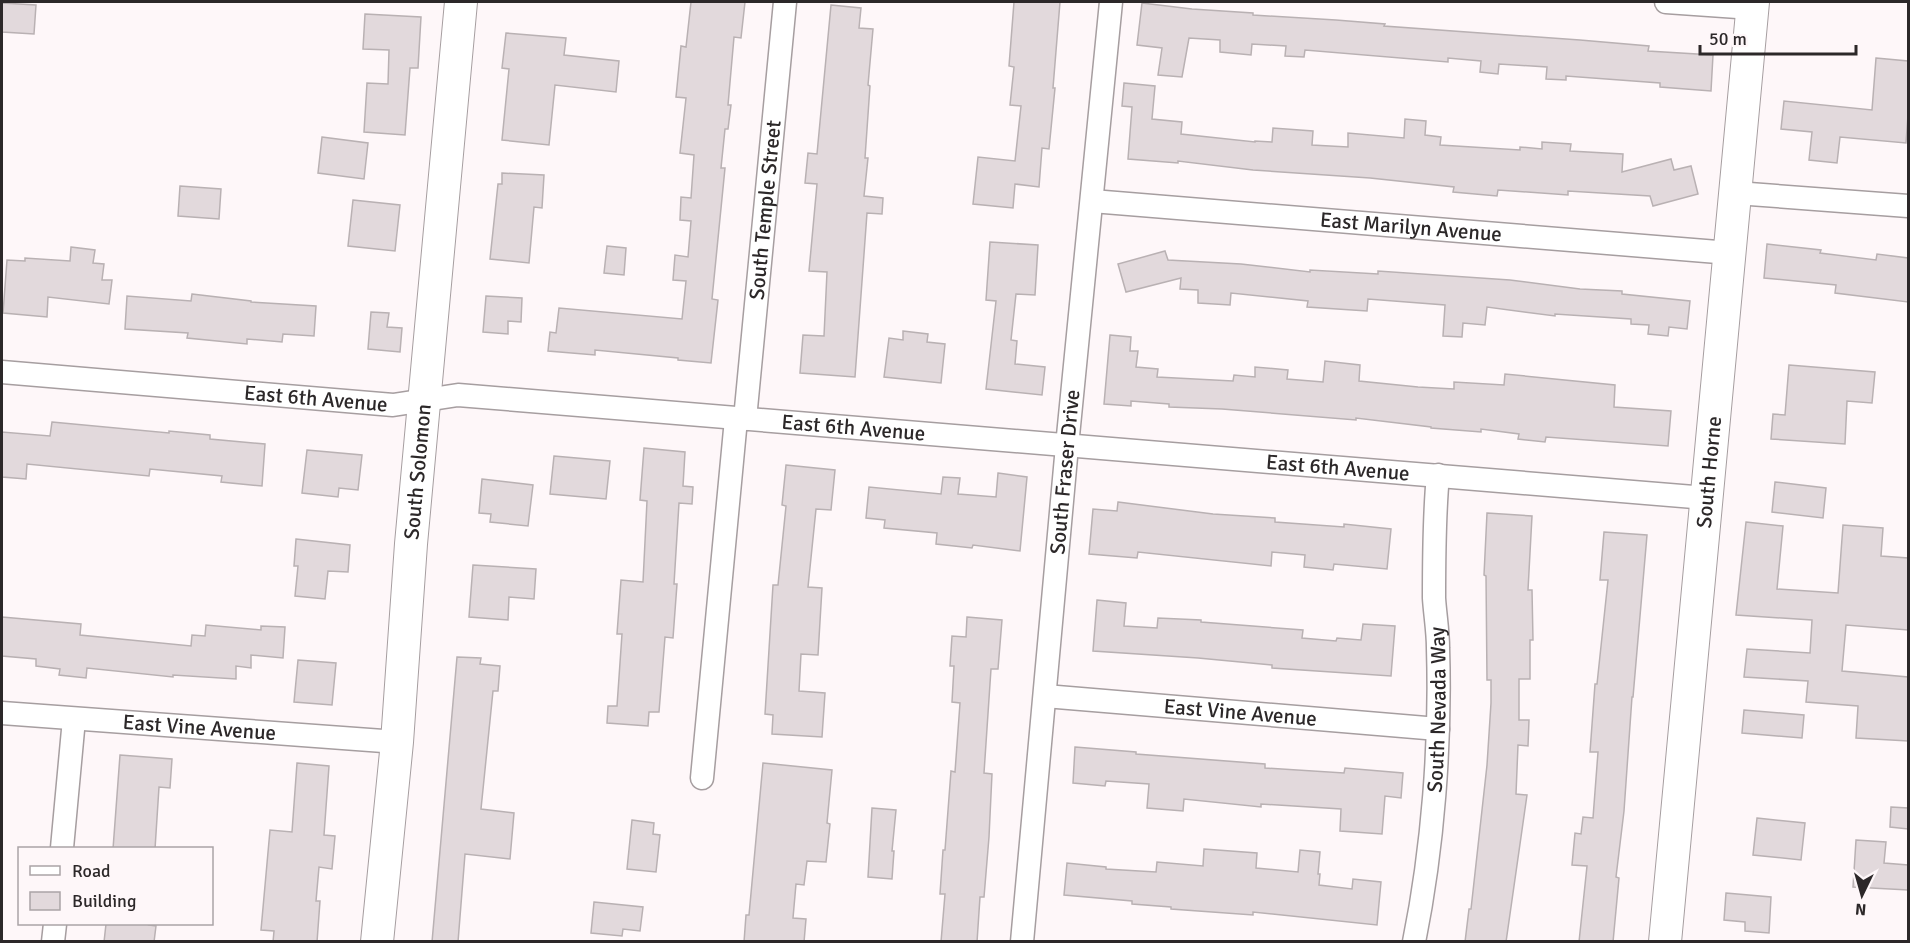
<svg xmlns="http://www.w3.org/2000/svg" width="1910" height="943" font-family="Signika,sans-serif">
	<rect width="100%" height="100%" fill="#fef7f9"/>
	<g fill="#e2d9dc" stroke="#b9b1b3" stroke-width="1.5">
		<polygon points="691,2 745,2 741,38 734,37 728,105 731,105 728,129 725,129 721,168 725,168 712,299 718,300 711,363 678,360 678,358 595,350 595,355 548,351 550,332 556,333 559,308 682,319 686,281 673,280 675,255 688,257 691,221 680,220 681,197 691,198 694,155 680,153 686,98 676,97 681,46 686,47"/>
		<polygon points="1014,2 1060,2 1053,88 1055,88 1049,149 1042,148 1039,187 1015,184 1013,208 973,204 978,157 1015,161 1021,106 1010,105 1014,67 1009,66"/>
		<polygon points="2,3 36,5 34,34 2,32"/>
		<polygon points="1142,3 1192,9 1253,13 1253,15 1336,20 1385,24 1384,26 1580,40 1649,46 1648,51 1713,55 1711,91 1660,87 1660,83 1566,76 1566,80 1546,79 1547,67 1499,64 1498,74 1480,72 1481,61 1448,58 1448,62 1305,50 1304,57 1285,56 1286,46 1252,44 1251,55 1220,52 1220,40 1189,38 1182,77 1158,75 1162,48 1137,45"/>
		<polygon points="831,5 861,8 859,28 873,29 868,85 870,86 865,158 868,158 864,196 883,198 882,214 867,213 855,377 800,373 803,335 824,336 827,272 809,271 817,184 805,183 808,153 817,154"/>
		<polygon points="365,14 421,17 418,68 410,68 405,135 364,132 367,83 388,84 389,50 363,49"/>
		<polygon points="506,33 566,38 564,55 619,61 616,92 555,85 549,145 502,140 509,69 502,68"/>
		<polygon points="1876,58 1908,61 1908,115 1906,143 1840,137 1837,163 1809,160 1812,132 1781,129 1784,101 1872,110"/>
		<polygon points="1124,83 1155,86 1152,119 1182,122 1181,134 1255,142 1255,141 1272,142 1273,128 1313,131 1312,145 1348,147 1348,133 1404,138 1405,119 1426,121 1425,135 1441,137 1440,145 1520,150 1520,147 1542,149 1542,142 1571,144 1570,151 1623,154 1622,172 1671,159 1674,170 1691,166 1698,194 1653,206 1650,196 1568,191 1568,195 1498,190 1497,196 1453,192 1454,187 1370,178 1253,170 1178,161 1178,163 1128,159 1132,107 1122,106"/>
		<polygon points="322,137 368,143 364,179 318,173"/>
		<polygon points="502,173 544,175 542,208 534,207 529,263 490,259 498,184 502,184"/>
		<polygon points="180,186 221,189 219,219 178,216"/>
		<polygon points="353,200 400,205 395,251 348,246"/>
		<polygon points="990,242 1038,245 1035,295 1016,294 1011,340 1017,341 1015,364 1045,367 1042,395 986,389 996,301 986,300"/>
		<polygon points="1767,244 1821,250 1820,253 1876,260 1877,254 1908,258 1908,302 1835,293 1836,285 1764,278"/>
		<polygon points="607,246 626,248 624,275 604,273"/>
		<polygon points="71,247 95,250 93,263 104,264 102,280 112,280 109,304 48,297 47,317 3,313 7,260 25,261 25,258 70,261"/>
		<polygon points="1165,251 1168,260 1241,264 1310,272 1310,270 1378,274 1378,271 1510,280 1580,289 1622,291 1622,294 1690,301 1687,329 1669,327 1668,336 1648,334 1649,325 1631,324 1631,319 1555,314 1555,316 1487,307 1485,325 1463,323 1462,337 1443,336 1445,305 1368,299 1367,311 1307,307 1308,301 1231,293 1230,305 1198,303 1198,290 1180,289 1181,278 1126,292 1118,264"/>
		<polygon points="192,294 251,301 251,302 316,306 314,336 283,334 282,342 247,339 247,344 187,338 188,333 125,329 127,296 191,301"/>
		<polygon points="486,296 522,298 521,322 508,321 508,334 483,332"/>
		<polygon points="371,312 389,313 387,327 402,328 400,352 368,349"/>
		<polygon points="903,331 928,334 927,342 945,344 941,383 884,377 889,338 903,340"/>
		<polygon points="1110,335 1131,337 1130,351 1138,351 1136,367 1158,369 1157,377 1233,381 1234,375 1255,377 1255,367 1288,370 1287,379 1323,382 1325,361 1360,365 1359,381 1418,387 1454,389 1454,382 1504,385 1505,374 1615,385 1614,407 1671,411 1668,446 1546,437 1545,442 1518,439 1519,434 1481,429 1481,432 1431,428 1431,427 1356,418 1356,420 1222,409 1169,407 1169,404 1131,401 1131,406 1104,404"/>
		<polygon points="1789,365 1875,372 1872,403 1847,401 1845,444 1771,439 1773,414 1785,415"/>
		<polygon points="52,422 169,433 169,431 210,435 210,439 265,444 262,486 221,482 222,476 150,469 149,476 27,464 26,479 2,477 2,432 50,436"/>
		<polygon points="644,448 685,452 683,486 693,487 692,504 679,503 674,584 677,584 673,638 665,637 659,712 649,712 648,726 607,723 608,706 617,706 622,634 617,634 621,580 643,582 647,501 640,500"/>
		<polygon points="307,450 362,455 358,490 339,488 338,497 302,493"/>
		<polygon points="554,456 610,461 606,499 550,494"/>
		<polygon points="786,465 835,470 831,510 816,509 808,587 822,588 818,655 801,654 799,691 825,693 822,737 772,734 773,715 765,714 773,585 778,585 786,506 782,505"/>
		<polygon points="998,473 1027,477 1020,551 973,545 972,548 936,544 937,533 884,528 885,520 866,518 869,487 941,494 943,477 960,478 958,494 996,497"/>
		<polygon points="482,479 533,485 528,526 490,522 491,514 479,513"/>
		<polygon points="1775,482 1826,488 1823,518 1772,512"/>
		<polygon points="1118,502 1213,514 1275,518 1275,522 1344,527 1344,524 1391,529 1387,569 1334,564 1333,570 1304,567 1305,555 1272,552 1271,566 1138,552 1137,558 1089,554 1093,509 1117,511"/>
		<polygon points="1487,513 1532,516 1528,590 1532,590 1533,640 1530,640 1530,679 1519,679 1519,720 1529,720 1528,746 1518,745 1516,794 1527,795 1506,942 1465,942 1469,909 1471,909 1487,765 1491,703 1491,680 1487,680 1486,576 1484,575"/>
		<polygon points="1746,522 1783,526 1777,589 1838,593 1843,525 1883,528 1881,556 1908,558 1908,630 1846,625 1842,671 1908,677 1908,741 1856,738 1858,706 1806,702 1808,681 1744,677 1747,649 1810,653 1812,620 1736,615"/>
		<polygon points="1604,532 1647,535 1633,697 1632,697 1624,811 1616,877 1619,878 1613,942 1579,942 1587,866 1572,865 1575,833 1581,834 1583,817 1593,818 1598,752 1590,752 1595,684 1597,684 1608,580 1600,580"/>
		<polygon points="296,539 350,545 348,572 328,571 325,599 295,596 298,566 294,566"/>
		<polygon points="473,565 536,569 534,599 509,597 508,620 469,617"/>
		<polygon points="1097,600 1126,603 1124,626 1157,628 1158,618 1201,620 1201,622 1303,630 1302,638 1336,641 1337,638 1361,640 1363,624 1395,626 1391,676 1272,668 1272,665 1198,658 1093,651"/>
		<polygon points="2,617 81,624 80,635 191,646 192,635 205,636 206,625 261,630 261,626 285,627 283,658 251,655 251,668 236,666 236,679 173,675 173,677 87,668 86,678 59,675 60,669 36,666 36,659 2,656"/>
		<polygon points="967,617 1002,620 998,669 991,669 984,773 992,774 989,837 984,897 980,897 977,942 941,942 945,894 940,894 943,850 945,850 951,771 955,772 960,703 952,702 954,666 950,666 952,636 966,637"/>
		<polygon points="457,657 481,658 480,664 500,666 498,691 493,691 481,809 514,813 510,859 465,854 458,942 432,942"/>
		<polygon points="298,660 336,663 332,705 294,702"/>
		<polygon points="1744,710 1804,715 1802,738 1742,733"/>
		<polygon points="1075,747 1136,752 1136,754 1265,764 1265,768 1344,773 1345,768 1403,773 1401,798 1385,796 1382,834 1340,831 1341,809 1261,804 1261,807 1184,799 1183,811 1147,808 1149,784 1106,781 1105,786 1073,783"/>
		<polygon points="120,755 172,759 170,788 159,787 155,849 113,849"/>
		<polygon points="297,763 329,766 324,835 335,836 332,869 319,867 316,901 320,901 317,942 273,942 274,931 261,930 270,830 292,832"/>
		<polygon points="763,763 832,770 827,823 830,824 826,862 807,861 804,885 796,884 793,918 806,919 804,942 744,942 746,915 749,915"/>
		<polygon points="1891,807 1908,808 1908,829 1890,827"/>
		<polygon points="872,808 896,810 892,851 894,851 892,879 868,877"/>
		<polygon points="1757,818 1805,823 1801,860 1753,855"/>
		<polygon points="632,820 654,823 653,834 660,835 656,872 627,869"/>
		<polygon points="1856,840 1886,842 1884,863 1908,865 1908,890 1853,887"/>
		<polygon points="1204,849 1257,853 1256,868 1298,872 1300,850 1320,852 1318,874 1320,874 1319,885 1352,889 1353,879 1381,882 1377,925 1253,912 1253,915 1171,909 1171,907 1132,904 1132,901 1064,895 1067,863 1106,867 1106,869 1156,872 1157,862 1203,866"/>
		<polygon points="1726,893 1771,897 1769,933 1745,931 1745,922 1724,920"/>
		<polygon points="594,902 643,907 640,931 623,929 622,936 591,933"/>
		<polygon points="106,924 150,924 149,925 156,926 154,942 104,942"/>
	</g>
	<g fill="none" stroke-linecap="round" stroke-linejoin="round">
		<defs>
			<g id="street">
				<polyline points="1666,2 1752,8"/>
				<polyline points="1736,193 1908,206"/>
				<path id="s1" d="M1092,201L1730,253"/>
				<path id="s2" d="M2,372L393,405L458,395L1706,498"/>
				<path id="s3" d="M745,419L785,2"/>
				<path id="s4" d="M1045,696L1438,729"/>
				<path id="s5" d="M2,713L397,742"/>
				<polyline points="702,778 736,419"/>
				<polyline points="62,848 74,719"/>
				<polyline points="53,942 55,924"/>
				<path id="s6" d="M1022,942L1067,446L1111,2"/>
				<path id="s7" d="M1414,942C1433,848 1441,743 1438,648C1438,631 1435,614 1434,598C1434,557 1434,516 1438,475"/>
			</g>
			<g id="secondary">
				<path id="s8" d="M377,942L397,742L411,544L461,2"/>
				<path id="s9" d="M1665,942L1753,2"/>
			</g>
		</defs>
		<use href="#street" stroke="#a69ea0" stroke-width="25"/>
		<use href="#secondary" stroke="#a69ea0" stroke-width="34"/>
		<use href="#street" stroke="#fff" stroke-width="22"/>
		<use href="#secondary" stroke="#fff" stroke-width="32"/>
	</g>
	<g text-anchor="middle" stroke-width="4.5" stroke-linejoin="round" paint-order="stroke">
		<g font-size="21" fill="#2c2829" stroke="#fef7f9">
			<text dy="7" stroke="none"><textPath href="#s3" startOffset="210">South Temple Street</textPath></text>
			<text dy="7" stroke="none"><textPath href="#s1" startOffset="320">East Marilyn Avenue</textPath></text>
			<text dy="7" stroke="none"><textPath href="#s2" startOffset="315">East 6th Avenue</textPath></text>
			<text dy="7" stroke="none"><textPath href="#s2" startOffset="855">East 6th Avenue</textPath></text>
			<text dy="7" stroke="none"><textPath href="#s2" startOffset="1341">East 6th Avenue</textPath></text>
			<text dy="7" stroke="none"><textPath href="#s8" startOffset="472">South Solomon</textPath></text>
			<text dy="7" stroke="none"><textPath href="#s6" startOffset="472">South Fraser Drive</textPath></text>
			<text dy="7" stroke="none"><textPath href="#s9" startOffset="472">South Horne</textPath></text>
			<text dy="7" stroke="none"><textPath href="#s7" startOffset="234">South Nevada Way</textPath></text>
			<text dy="7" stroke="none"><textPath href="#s4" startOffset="196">East Vine Avenue</textPath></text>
			<text dy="7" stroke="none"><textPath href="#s5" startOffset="198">East Vine Avenue</textPath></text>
		</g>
	</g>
	<rect width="1910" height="943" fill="none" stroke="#2c2829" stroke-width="6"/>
	<rect x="18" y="847" width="195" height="78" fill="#fef7f9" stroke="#aaa4a6" stroke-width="1.5"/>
	<rect x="30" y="866" width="30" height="9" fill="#ffffff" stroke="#aaa4a6" stroke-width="1.5"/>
	<text x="72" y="877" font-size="18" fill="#2c2829">Road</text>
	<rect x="30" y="892" width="30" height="18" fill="#e2d9dc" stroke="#aaa4a6" stroke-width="1.5"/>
	<text x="72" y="907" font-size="18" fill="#2c2829">Building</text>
	<g transform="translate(1862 895) rotate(185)" stroke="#fef7f9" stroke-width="4.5" paint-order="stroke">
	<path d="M0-4.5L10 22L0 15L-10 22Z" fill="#2c2829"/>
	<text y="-9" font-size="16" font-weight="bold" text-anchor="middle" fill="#2c2829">N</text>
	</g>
	<path d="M1700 45v9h156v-9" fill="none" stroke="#2c2829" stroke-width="3"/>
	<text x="1709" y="45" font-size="18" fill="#2c2829" stroke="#fef7f9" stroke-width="4.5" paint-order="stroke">50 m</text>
</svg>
